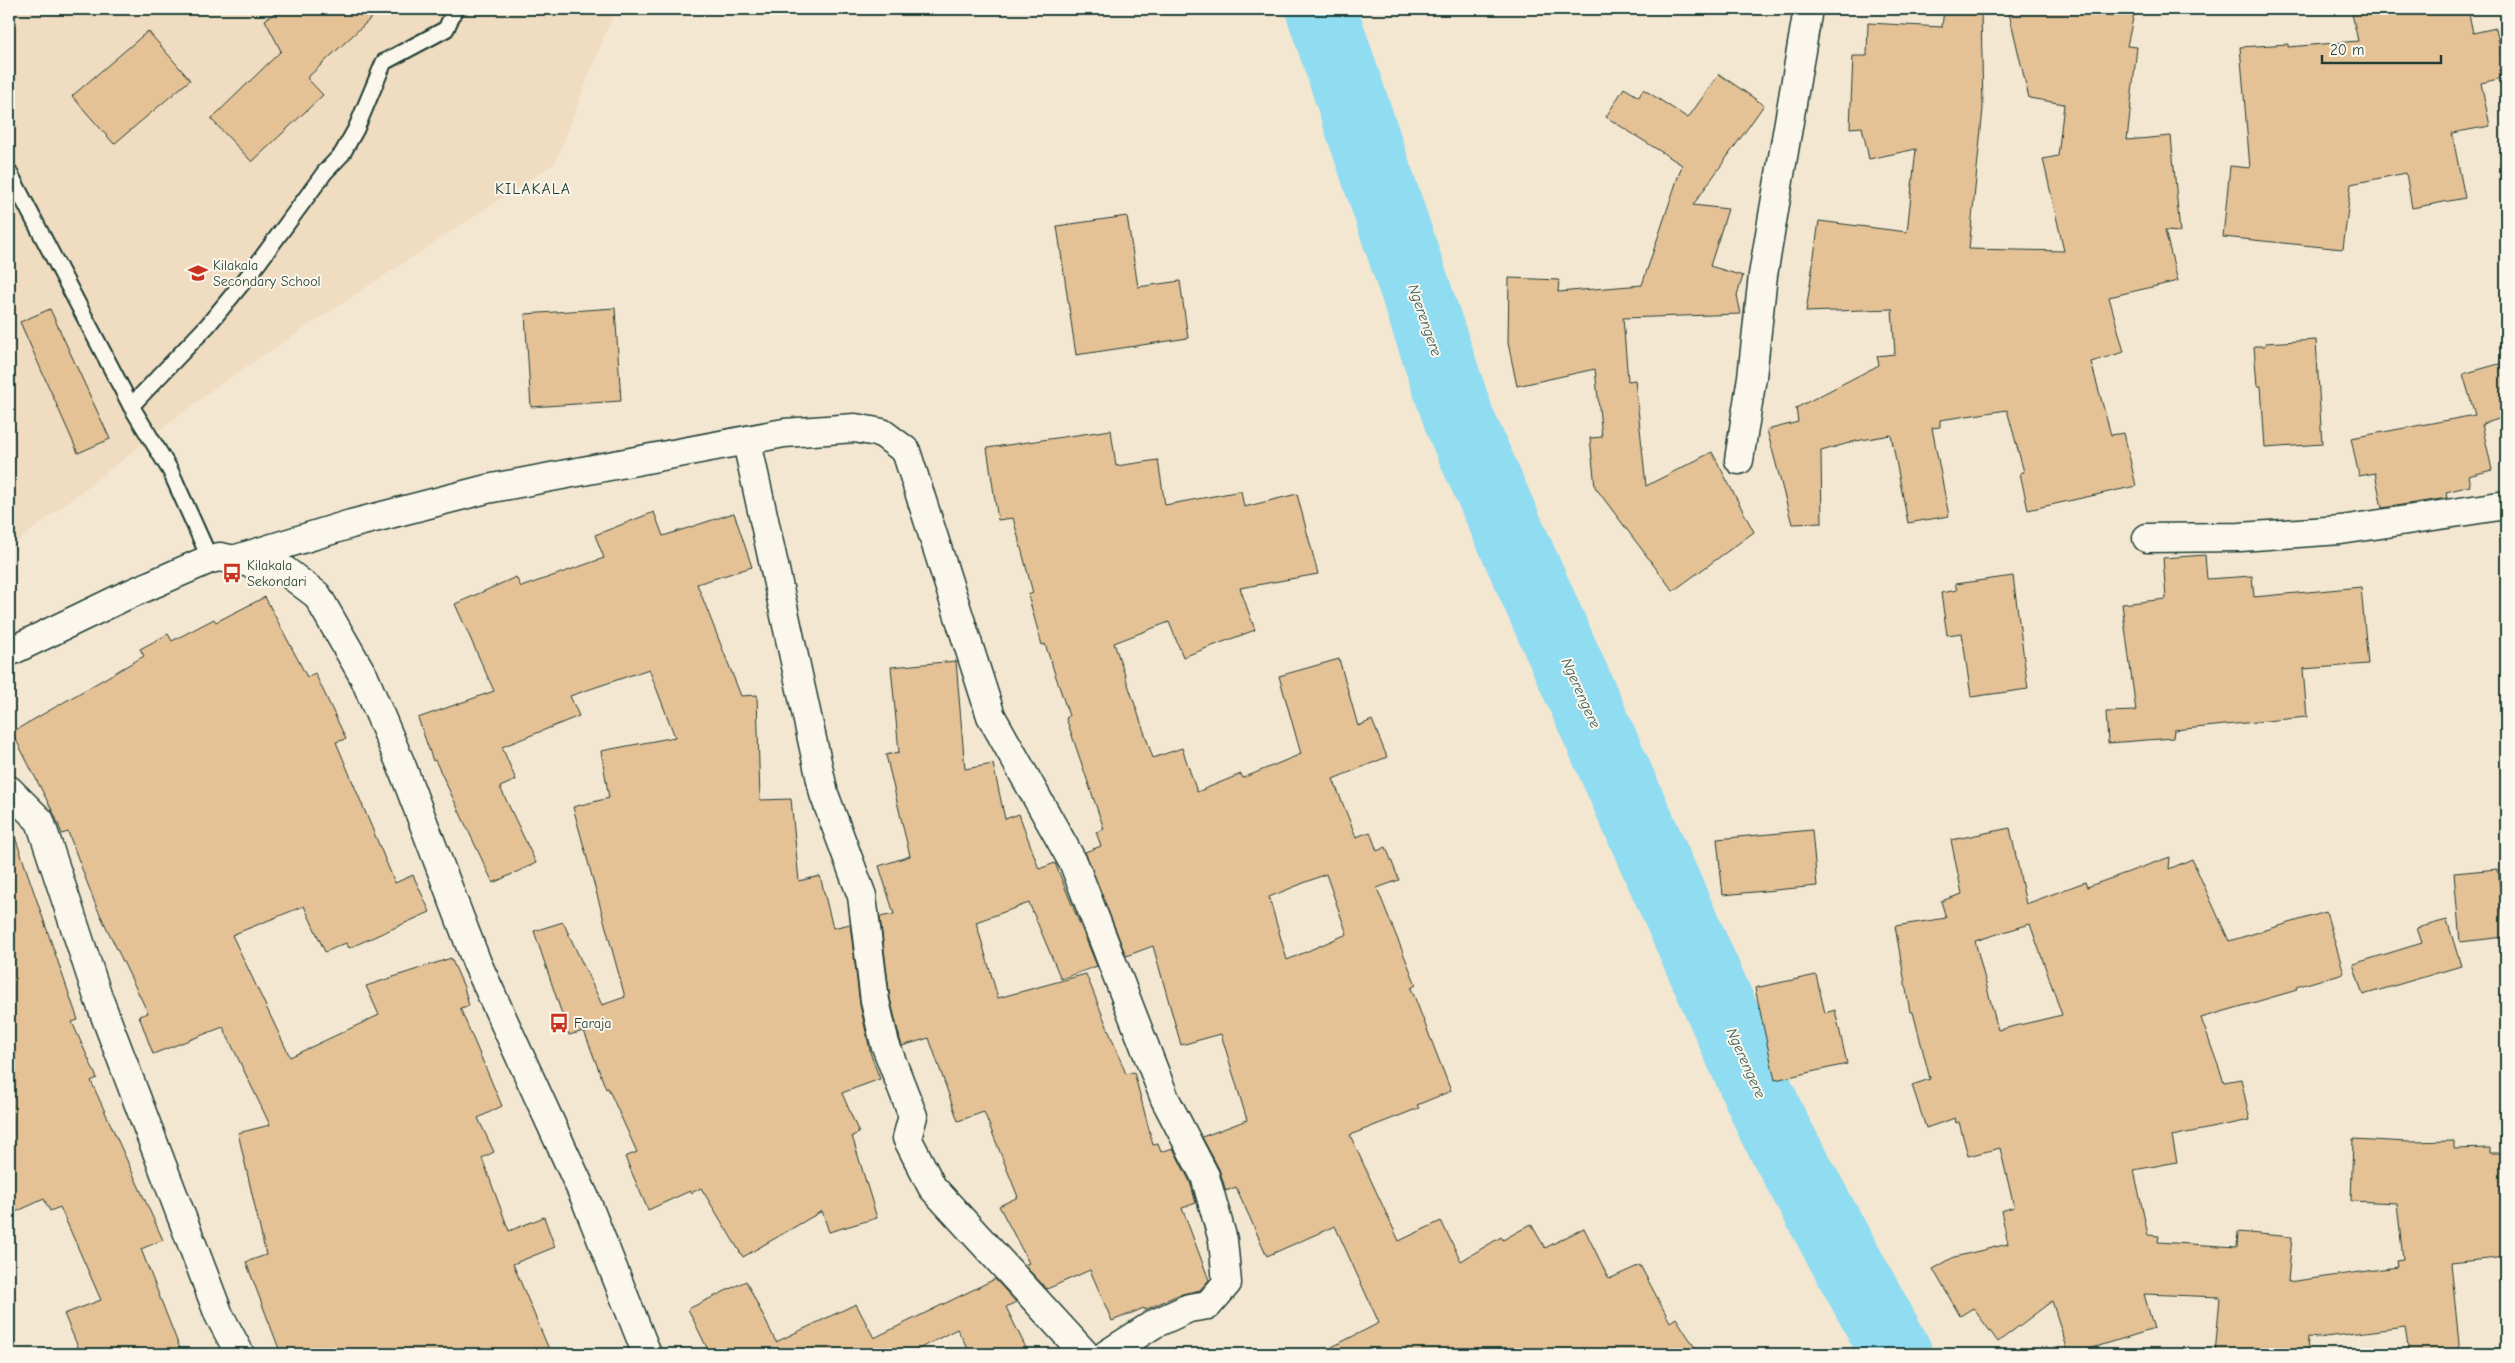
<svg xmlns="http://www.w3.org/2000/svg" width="2515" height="1363" font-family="'Comic Neue',sans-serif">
	<rect width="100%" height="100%" fill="#f4e7d2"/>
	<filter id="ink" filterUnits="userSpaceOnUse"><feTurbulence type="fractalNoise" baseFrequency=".02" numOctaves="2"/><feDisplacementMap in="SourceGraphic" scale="10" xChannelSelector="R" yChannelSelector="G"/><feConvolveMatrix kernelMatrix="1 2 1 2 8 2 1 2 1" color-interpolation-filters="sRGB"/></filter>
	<g filter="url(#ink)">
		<polygon fill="#f0dcc0" points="9,9 615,9 555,163 220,384 9,548"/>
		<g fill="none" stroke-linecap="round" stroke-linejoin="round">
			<polyline stroke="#90dcf0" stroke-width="71" points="1321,9 1460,422 1774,1128 1897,1354"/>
		</g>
		<g fill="#e5c196" stroke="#1f3d34" fill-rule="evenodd">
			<polygon points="280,9 381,9 307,78 323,95 252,162 211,119 281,51 265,20"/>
			<polygon points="1944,9 1981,9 1983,109 1969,249 2064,251 2043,159 2058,156 2064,104 2029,98 2008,9 2135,9 2127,46 2137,47 2127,140 2171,136 2180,232 2165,231 2178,281 2109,297 2124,352 2091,362 2111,435 2124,433 2136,486 2028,510 2020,473 2024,472 2007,410 1940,420 1940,427 1932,428 1949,516 1908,523 1891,435 1856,441 1821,451 1822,523 1792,524 1767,430 1798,422 1796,408 1879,365 1877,356 1895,354 1892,309 1806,312 1819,221 1907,232 1916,149 1869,159 1862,127 1850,128 1853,56 1867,56 1868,23 1942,27"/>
			<polygon points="2351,9 2468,9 2473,33 2496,28 2506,77 2481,83 2490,126 2452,133 2465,198 2412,208 2406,173 2351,184 2343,249 2223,237 2230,166 2250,168 2240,47 2288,44 2288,47 2358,41"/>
			<polygon points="148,31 190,80 114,144 72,96"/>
			<polygon points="1719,74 1764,105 1693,205 1728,209 1710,266 1743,276 1737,295 1741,314 1623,318 1628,381 1635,380 1646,486 1712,452 1754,532 1673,591 1595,487 1590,438 1602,437 1595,369 1517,386 1508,343 1509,278 1559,280 1558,292 1642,285 1682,165 1606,117 1624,88 1639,97 1643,89 1688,118"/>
			<polygon points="1127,216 1138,287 1180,281 1188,338 1076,355 1057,226"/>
			<polygon points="615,308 621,401 531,407 525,314"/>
			<polygon points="50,309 110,439 78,453 20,322"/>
			<polygon points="2316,340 2322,444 2265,448 2261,386 2257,386 2254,346 2265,346 2265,343"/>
			<polygon points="2506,362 2506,417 2482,424 2492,470 2468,476 2470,486 2446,492 2447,498 2382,508 2375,473 2359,476 2351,438 2475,415 2463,374"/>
			<path d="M1111,430L1116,466L1158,460L1165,505L1241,491L1244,507L1297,494L1318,574L1240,588L1255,630L1183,657L1169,622L1114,643L1153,758L1182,748L1197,792L1241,774L1243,778L1301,754L1279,676L1339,659L1358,726L1372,720L1387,757L1333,779L1356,837L1370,832L1377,851L1386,847L1399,880L1377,888L1416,985L1411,988L1451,1091L1417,1105L1419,1108L1350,1135L1399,1241L1441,1221L1461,1261L1501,1237L1503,1240L1531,1224L1545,1248L1584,1228L1609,1279L1640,1265L1670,1322L1676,1318L1699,1354H1318L1379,1323L1335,1226L1267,1256L1236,1187L1226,1191L1219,1169L1202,1137L1247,1120L1221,1034L1181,1045L1153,946L1126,956L1085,852L1101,846L1096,832L1104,829L1066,718L1069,716L1045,644L1042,645L1028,595L1033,593L1013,518L998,520L987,448ZM1326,874L1347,934L1287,960L1269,897Z"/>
			<polygon points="654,512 663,536 734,513 752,567 697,584 741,696 757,695 760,800 791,799 799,881 820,876 833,928 850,924 860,1005 871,1055 880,1079 842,1093 859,1133 852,1136 877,1218 829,1232 822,1211 743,1257 701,1188 691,1193 690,1191 648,1210 625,1157 637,1152 608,1088 606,1089 584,1031 569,1035 534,931 563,922 602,1005 625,997 573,807 609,798 601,751 675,737 649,669 570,696 579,716 502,747 516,780 500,787 536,863 493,883 435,760 433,761 418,718 494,691 455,604 516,577 521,587 604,558 595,535"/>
			<polygon points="2205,555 2207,579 2252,576 2254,597 2361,587 2368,664 2303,669 2307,717 2174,730 2173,738 2108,743 2106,712 2136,711 2122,604 2166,599 2163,558"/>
			<polygon points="2013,576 2028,689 1971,697 1962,633 1947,635 1941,593 1957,590 1955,584"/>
			<polygon points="265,597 307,677 315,673 346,739 336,742 395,883 413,875 430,912 349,948 346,943 325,952 304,906 232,935 290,1057 379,1015 366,986 451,958 464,987 469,1006 460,1008 502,1106 478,1118 494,1152 482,1158 509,1231 544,1217 555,1247 513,1264 551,1354 281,1354 246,1262 266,1255 238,1133 270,1125 223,1027 153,1054 139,1016 148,1013 96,906 68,832 62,834 55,816 12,732 144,656 140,649 168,634 172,641 214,619 216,622"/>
			<polygon points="956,661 965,769 993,764 1005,819 1019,814 1039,869 1055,863 1097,966 1061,979 1029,903 976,922 998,998 1086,974 1126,1074 1134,1072 1153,1145 1158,1144 1161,1152 1173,1148 1190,1182 1196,1203 1182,1208 1209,1280 1200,1290 1178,1295 1145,1310 1144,1308 1112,1321 1090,1270 1047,1289 1024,1265 1029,1263 999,1206 1018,1197 984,1112 958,1121 929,1038 902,1046 900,1039 890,998 880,917 894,914 879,866 910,856 886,755 899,752 891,667"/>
			<path d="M2010,828L2026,904L2085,882L2087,887L2170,857L2169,869L2192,859L2229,941L2326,912L2344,973L2296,987L2297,990L2201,1018L2224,1082L2241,1079L2250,1120L2172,1136L2177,1162L2134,1170L2148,1235L2159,1236L2158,1242L2237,1247L2238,1232L2292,1237L2288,1282L2397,1267L2396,1261L2403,1260L2397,1203L2351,1201L2353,1139L2408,1142L2454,1141V1149L2490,1148V1153H2506V1257L2451,1263L2460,1354H2409L2405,1327L2318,1338L2308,1337L2307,1354H2215L2220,1297L2144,1294L2154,1329L2073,1354H2069L2052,1301L1998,1342L1973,1308L1960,1316L1933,1269L1954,1257L2008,1244L2001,1211L2014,1207L2000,1148L1968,1156L1959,1122L1956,1123L1955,1118L1926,1128L1912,1085L1930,1079L1913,1012H1910L1895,926L1946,918L1941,901L1962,894L1951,840ZM2030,924L2062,1015L1998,1030L1975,941Z"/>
			<polygon points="1812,830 1817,886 1723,895 1717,839"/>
			<polygon points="14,834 78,1020 72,1022 97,1078 91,1081 163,1240 141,1249 182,1354 81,1354 64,1314 101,1300 60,1207 50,1211 44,1199 9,1215 9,835"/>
			<polygon points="2498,869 2505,937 2460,942 2454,873"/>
			<polygon points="2447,920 2461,966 2363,995 2353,964 2422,943 2417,928"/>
			<polygon points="1816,975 1825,1013 1835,1010 1847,1064 1775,1080 1755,988"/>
			<polygon points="995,1279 1016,1302 1006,1307 1029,1354 971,1354 957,1329 909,1354 710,1354 688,1309 746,1281 776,1342 856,1304 874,1338"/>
		</g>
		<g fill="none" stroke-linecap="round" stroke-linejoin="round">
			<defs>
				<g id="service">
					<polyline points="9,172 131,406 170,470 210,559"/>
					<polyline points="131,406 208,325 253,270 325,172 342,154 356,129 384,62 446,29 455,9"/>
				</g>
				<g id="minor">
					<polyline points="747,442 824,794 862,896 875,1001 885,1044 913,1116 907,1138 932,1187 1085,1354"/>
					<polyline points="1739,460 1752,377 1763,275 1808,9"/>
					<polyline points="2147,538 2240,537 2341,530 2506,505"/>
					<polyline points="233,560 351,524 487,489 784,433 855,428 882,433 906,451 991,716 1074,864 1165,1099 1205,1176 1223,1240 1227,1283 1208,1305 1189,1308 1154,1324 1107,1354"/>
					<polyline points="9,790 40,821 98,997 219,1315 240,1354"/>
				</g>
				<polyline id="tertiary" points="9,652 123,597 210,559 220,557 284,570 317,595 364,677 402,767 477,963 585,1198 647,1354"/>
			</defs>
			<use href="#service" stroke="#1f3d34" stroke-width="19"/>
			<use href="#minor" stroke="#1f3d34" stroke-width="31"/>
			<use href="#tertiary" stroke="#1f3d34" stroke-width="31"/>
			<use href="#service" stroke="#fbf7ec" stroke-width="15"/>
			<use href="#minor" stroke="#fbf7ec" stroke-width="28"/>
			<use href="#tertiary" stroke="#fbf7ec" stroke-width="28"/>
		</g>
	</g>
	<defs>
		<symbol id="school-bare" viewBox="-9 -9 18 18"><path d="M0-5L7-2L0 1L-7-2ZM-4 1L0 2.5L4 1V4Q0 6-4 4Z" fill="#c8321e" stroke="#fbf7ec" stroke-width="2.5" paint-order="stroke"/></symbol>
		<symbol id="bus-bare" viewBox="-9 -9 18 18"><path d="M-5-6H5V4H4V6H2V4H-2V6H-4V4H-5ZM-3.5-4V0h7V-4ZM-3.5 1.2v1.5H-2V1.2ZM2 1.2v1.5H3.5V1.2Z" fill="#c8321e" stroke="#fbf7ec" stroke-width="2.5" paint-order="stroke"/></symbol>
	</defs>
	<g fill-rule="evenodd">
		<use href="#school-bare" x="184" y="259" width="28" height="28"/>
		<use href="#bus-bare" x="218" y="559" width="28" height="28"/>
		<use href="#bus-bare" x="545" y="1009" width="28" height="28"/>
	</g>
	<g text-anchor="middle" stroke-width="4" stroke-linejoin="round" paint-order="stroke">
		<g font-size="14" fill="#1f3d34" stroke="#fbf7ec" text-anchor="start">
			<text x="213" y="270">Kilakala<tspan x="213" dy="16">Secondary School</tspan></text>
			<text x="247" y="570">Kilakala<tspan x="247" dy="16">Sekondari</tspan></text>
			<text x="574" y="1028">Faraja</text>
		</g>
		<g font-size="15" font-style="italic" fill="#365d5a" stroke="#fbf7ec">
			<text transform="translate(1425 320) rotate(71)" y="5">Ngerengere</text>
			<text transform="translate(1581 693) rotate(66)" y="5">Ngerengere</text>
			<text transform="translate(1746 1063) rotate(66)" y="5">Ngerengere</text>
		</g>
		<g font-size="16" letter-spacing="1" fill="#1f3d34" stroke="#fbf7ec">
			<text x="533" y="194">KILAKALA</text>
		</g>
	</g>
	<rect width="2515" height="1363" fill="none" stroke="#fbf7ec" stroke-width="30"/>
	<rect x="15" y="15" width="2485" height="1333" fill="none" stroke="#1f3d34" stroke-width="2" filter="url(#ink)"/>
	<path d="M2322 55v8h119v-8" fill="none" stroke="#1f3d34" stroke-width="2.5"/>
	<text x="2330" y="55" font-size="15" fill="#1f3d34" stroke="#fbf7ec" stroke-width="4" paint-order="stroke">20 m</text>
</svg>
